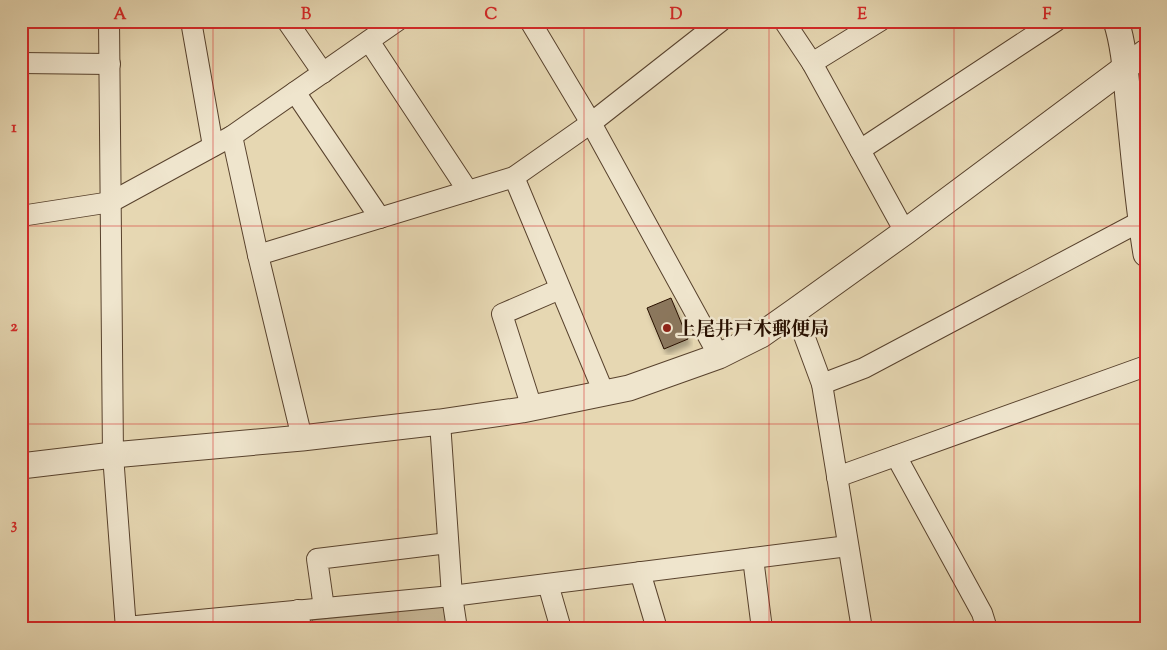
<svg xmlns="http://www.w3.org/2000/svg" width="1167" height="650" font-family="'Sorts Mill Goudy','Noto Serif JP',serif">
	<defs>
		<filter id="shadow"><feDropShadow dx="3" dy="5.5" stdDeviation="2.5" flood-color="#0004"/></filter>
	</defs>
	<rect width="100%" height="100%" fill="#e6d7b2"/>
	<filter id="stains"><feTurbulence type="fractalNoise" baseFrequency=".004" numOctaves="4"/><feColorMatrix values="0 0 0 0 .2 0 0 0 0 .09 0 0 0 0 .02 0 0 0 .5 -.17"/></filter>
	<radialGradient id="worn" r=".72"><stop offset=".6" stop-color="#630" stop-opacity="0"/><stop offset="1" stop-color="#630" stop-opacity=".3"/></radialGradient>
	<polygon fill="#c6b594" stroke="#77624a" points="446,601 448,629 313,629 312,617"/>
	<polygon fill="#8b775d" stroke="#281001" filter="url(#shadow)" points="671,298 688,339 664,349 647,308"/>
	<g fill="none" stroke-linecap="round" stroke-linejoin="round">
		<defs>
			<g id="minor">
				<polyline points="109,21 113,455 126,629"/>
				<polyline points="191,21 213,146"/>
				<polyline points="287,21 323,73"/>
				<polyline points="530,21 591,123 719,356"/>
				<polyline points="784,21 812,63 905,232"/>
				<polyline points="369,41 468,191"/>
				<polyline points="21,63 110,64"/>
				<polyline points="812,63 880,21"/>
				<polyline points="295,92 380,218"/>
				<polyline points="232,136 258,255 302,438"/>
				<polyline points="860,150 1056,21"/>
				<polyline points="514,177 604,393"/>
				<polyline points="21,216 111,202 232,136 397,21"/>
				<polyline points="258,255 514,177 591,123 721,21"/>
				<polyline points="795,311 822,384 862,629"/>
				<polyline points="822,384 864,368 1141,221"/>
				<polyline points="532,408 502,314 560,289"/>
				<polyline points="440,422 452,596 457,629"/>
				<polyline points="896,456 982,613 987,629"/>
				<polyline points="837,477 1146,366"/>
				<polyline points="753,558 762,629"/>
				<polyline points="640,572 657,629"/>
				<polyline points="548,584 561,629"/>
				<polyline points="324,608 317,559 448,543"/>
				<polyline points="298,610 301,629"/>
				<polyline points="126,627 452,596 848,546"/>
			</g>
			<g id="tertiary">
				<path d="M1116,21C1125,49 1126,80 1129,109C1134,157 1138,206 1146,254"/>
				<polyline points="21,466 113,455 302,438 440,422 522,410 629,388 719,356 761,335 795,311 905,232 1146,52"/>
			</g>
		</defs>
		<use href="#minor" stroke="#58422d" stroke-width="22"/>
		<use href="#tertiary" stroke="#58422d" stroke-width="27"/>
		<use href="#minor" stroke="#efe5cd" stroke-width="20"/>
		<use href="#tertiary" stroke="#efe5cd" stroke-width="25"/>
	</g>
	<path fill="none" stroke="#d62828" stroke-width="1" stroke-opacity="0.55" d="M213,21V629M398,21V629M584,21V629M769,21V629M954,21V629M21,226H1146M21,424H1146"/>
	<circle fill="#8f2418" stroke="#efe5cd" stroke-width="2" cx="667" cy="328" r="5"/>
	<g text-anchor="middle" stroke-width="5" stroke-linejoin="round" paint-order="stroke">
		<g font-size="19" font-weight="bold" fill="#281001" stroke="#efe5cd" text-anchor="start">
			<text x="677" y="335">上尾井戸木郵便局</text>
		</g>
	</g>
	<rect width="1167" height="650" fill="none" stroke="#e6d7b2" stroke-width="55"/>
	<rect x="28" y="28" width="1112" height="594" fill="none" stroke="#d62828" stroke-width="2"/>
	<g font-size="16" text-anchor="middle" font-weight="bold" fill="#d62828">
		<text x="120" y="19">A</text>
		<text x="306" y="19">B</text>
		<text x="491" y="19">C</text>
		<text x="676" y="19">D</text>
		<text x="862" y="19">E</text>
		<text x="1047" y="19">F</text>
		<text x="14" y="132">1</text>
		<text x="14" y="331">2</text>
		<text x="14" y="529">3</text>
	</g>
	<rect width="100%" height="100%" filter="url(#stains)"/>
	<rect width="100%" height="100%" fill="url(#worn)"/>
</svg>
